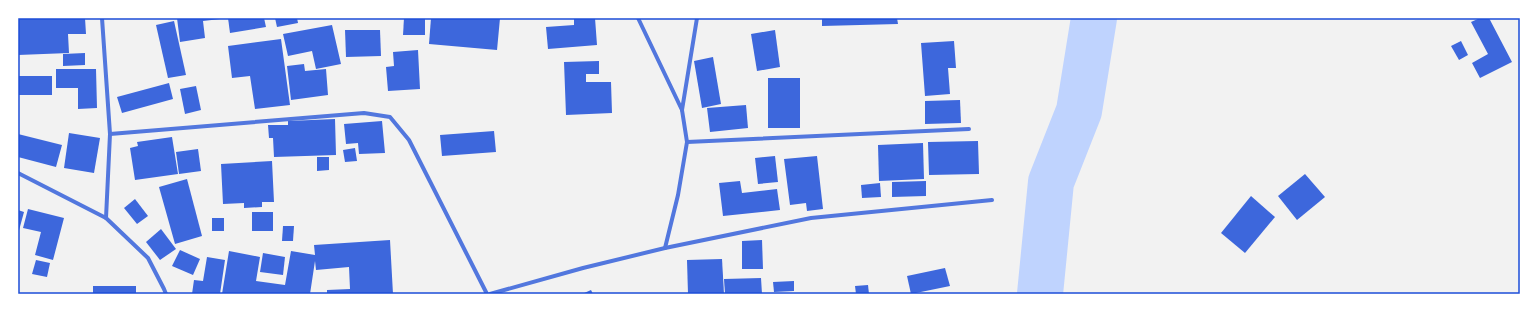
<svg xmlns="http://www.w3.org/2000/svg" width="1538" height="312" font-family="Helvetica,sans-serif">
	<rect width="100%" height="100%" fill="#f2f2f2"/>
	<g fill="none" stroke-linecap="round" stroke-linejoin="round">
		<polyline stroke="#bfd3fe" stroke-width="46" points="1040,294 1051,182 1079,111 1094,18"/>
	</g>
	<g fill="#3d67dc">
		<polygon points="18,18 85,18 86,34 68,34 69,53 18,55"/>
		<polygon points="177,18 220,18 220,19 203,21 205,38 180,42"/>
		<polygon points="228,18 264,18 266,27 230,33"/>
		<polygon points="275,18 297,18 298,23 277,27"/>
		<polygon points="404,18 425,18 425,35 403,35"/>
		<polygon points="431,18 500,18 497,50 429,44"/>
		<polygon points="574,18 595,18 597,45 548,49 546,27 574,25"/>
		<polygon points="822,18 897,18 898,24 822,26"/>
		<polygon points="1480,18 1489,18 1512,62 1480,78 1472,63 1488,54 1471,22"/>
		<polygon points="174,21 186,75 168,78 156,25"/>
		<polygon points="332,25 341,64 316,69 312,51 288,56 283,34"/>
		<polygon points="345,30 380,30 381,56 346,57"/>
		<polygon points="775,30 780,67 757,71 751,34"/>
		<polygon points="281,39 290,105 255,109 250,76 232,78 228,46"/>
		<polygon points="954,41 956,68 948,68 950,94 925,96 921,43"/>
		<polygon points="1461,41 1468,55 1459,60 1451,46"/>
		<polygon points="418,50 420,89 388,91 386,67 394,66 393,52"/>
		<polygon points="85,53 85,65 63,66 63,54"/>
		<polygon points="713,57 721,104 702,108 694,61"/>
		<polygon points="599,61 599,74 586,74 586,82 611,82 612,113 566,115 564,62"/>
		<polygon points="304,64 305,71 326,69 328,95 291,100 287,66"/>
		<polygon points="56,69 96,69 97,108 78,109 78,88 56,88"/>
		<rect x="18" y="76" width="34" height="19"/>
		<rect x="768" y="78" width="32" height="50"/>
		<polygon points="169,83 173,99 122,113 117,97"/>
		<polygon points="196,86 201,110 185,114 180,89"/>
		<polygon points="960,100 961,123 925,124 925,101"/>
		<polygon points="746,105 748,128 710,132 707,108"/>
		<polygon points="335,119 336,155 274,157 273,138 269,138 268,125 288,125 288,121"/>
		<polygon points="382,121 385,153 359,154 358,143 346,144 344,124"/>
		<polygon points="494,131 496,152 442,156 440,135"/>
		<polygon points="69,133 100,138 94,173 64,168"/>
		<polygon points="18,134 62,145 56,167 18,157"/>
		<polygon points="172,137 178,174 135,180 130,148 138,146 137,142"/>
		<polygon points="978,141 979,174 929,175 928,142"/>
		<polygon points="923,143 924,179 879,181 878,145"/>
		<polygon points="355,148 357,161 345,162 343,150"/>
		<polygon points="198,149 201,171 179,174 176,152"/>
		<polygon points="775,156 778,182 758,184 755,158"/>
		<polygon points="817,156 823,209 807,211 806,203 790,205 784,159"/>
		<polygon points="317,157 329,157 329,170 317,171"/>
		<polygon points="272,161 274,202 262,202 262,207 244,208 244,203 223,204 221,164"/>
		<polygon points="1305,174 1325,197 1297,220 1278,196"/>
		<polygon points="187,179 202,236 175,244 159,187"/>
		<polygon points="740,181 742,193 777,189 780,210 723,216 719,183"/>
		<polygon points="926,181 926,196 892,197 892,182"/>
		<polygon points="880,183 881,197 862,198 861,185"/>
		<polygon points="1251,196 1275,217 1245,253 1221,233"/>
		<polygon points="135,199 148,216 137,224 124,208"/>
		<polygon points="28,209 64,218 53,260 35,255 41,232 23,228"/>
		<polygon points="18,210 24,212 18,234"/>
		<rect x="252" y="212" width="21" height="19"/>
		<rect x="212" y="218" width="12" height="13"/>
		<polygon points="283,226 294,226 293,241 282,241"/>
		<polygon points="161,229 176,249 160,260 146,242"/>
		<polygon points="390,240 393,294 327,294 327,290 350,289 349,267 316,270 315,261 310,294 222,294 229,251 260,257 256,281 285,285 291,251 315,255 314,245"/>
		<polygon points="762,240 763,269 742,269 742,241"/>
		<polygon points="180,250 200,259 193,275 172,266"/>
		<polygon points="263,253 285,257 283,275 260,272"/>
		<polygon points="207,257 225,260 220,294 192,294 194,280 203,281"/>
		<polygon points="722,259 724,294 688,294 687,260"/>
		<polygon points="36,260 50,263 47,277 32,274"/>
		<polygon points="945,268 950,286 911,294 907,276"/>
		<polygon points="761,278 762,294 725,294 724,279"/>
		<polygon points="794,281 794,291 774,292 773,282"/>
		<polygon points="868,285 869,294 856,294 855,286"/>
		<rect x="93" y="286" width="43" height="8"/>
		<polygon points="591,290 593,294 582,294"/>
	</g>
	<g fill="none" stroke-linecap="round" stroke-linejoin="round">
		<g stroke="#5277de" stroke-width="4">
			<polyline points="102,18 110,134 106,218"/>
			<polyline points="638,18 682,110 687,142 678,195 665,248"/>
			<polyline points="682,110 697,18"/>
			<polyline points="110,134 364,113 390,117 409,140 487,294"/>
			<polyline points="687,142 969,129"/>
			<polyline points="18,173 106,218 148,258 164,289 166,294"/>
			<polyline points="490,294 583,268 665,248 811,218 992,200"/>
		</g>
	</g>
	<rect width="1538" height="312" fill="none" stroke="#ffffff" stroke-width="38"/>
	<rect x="19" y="19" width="1500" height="274" fill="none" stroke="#1d4ed8" stroke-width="1.5"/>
</svg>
